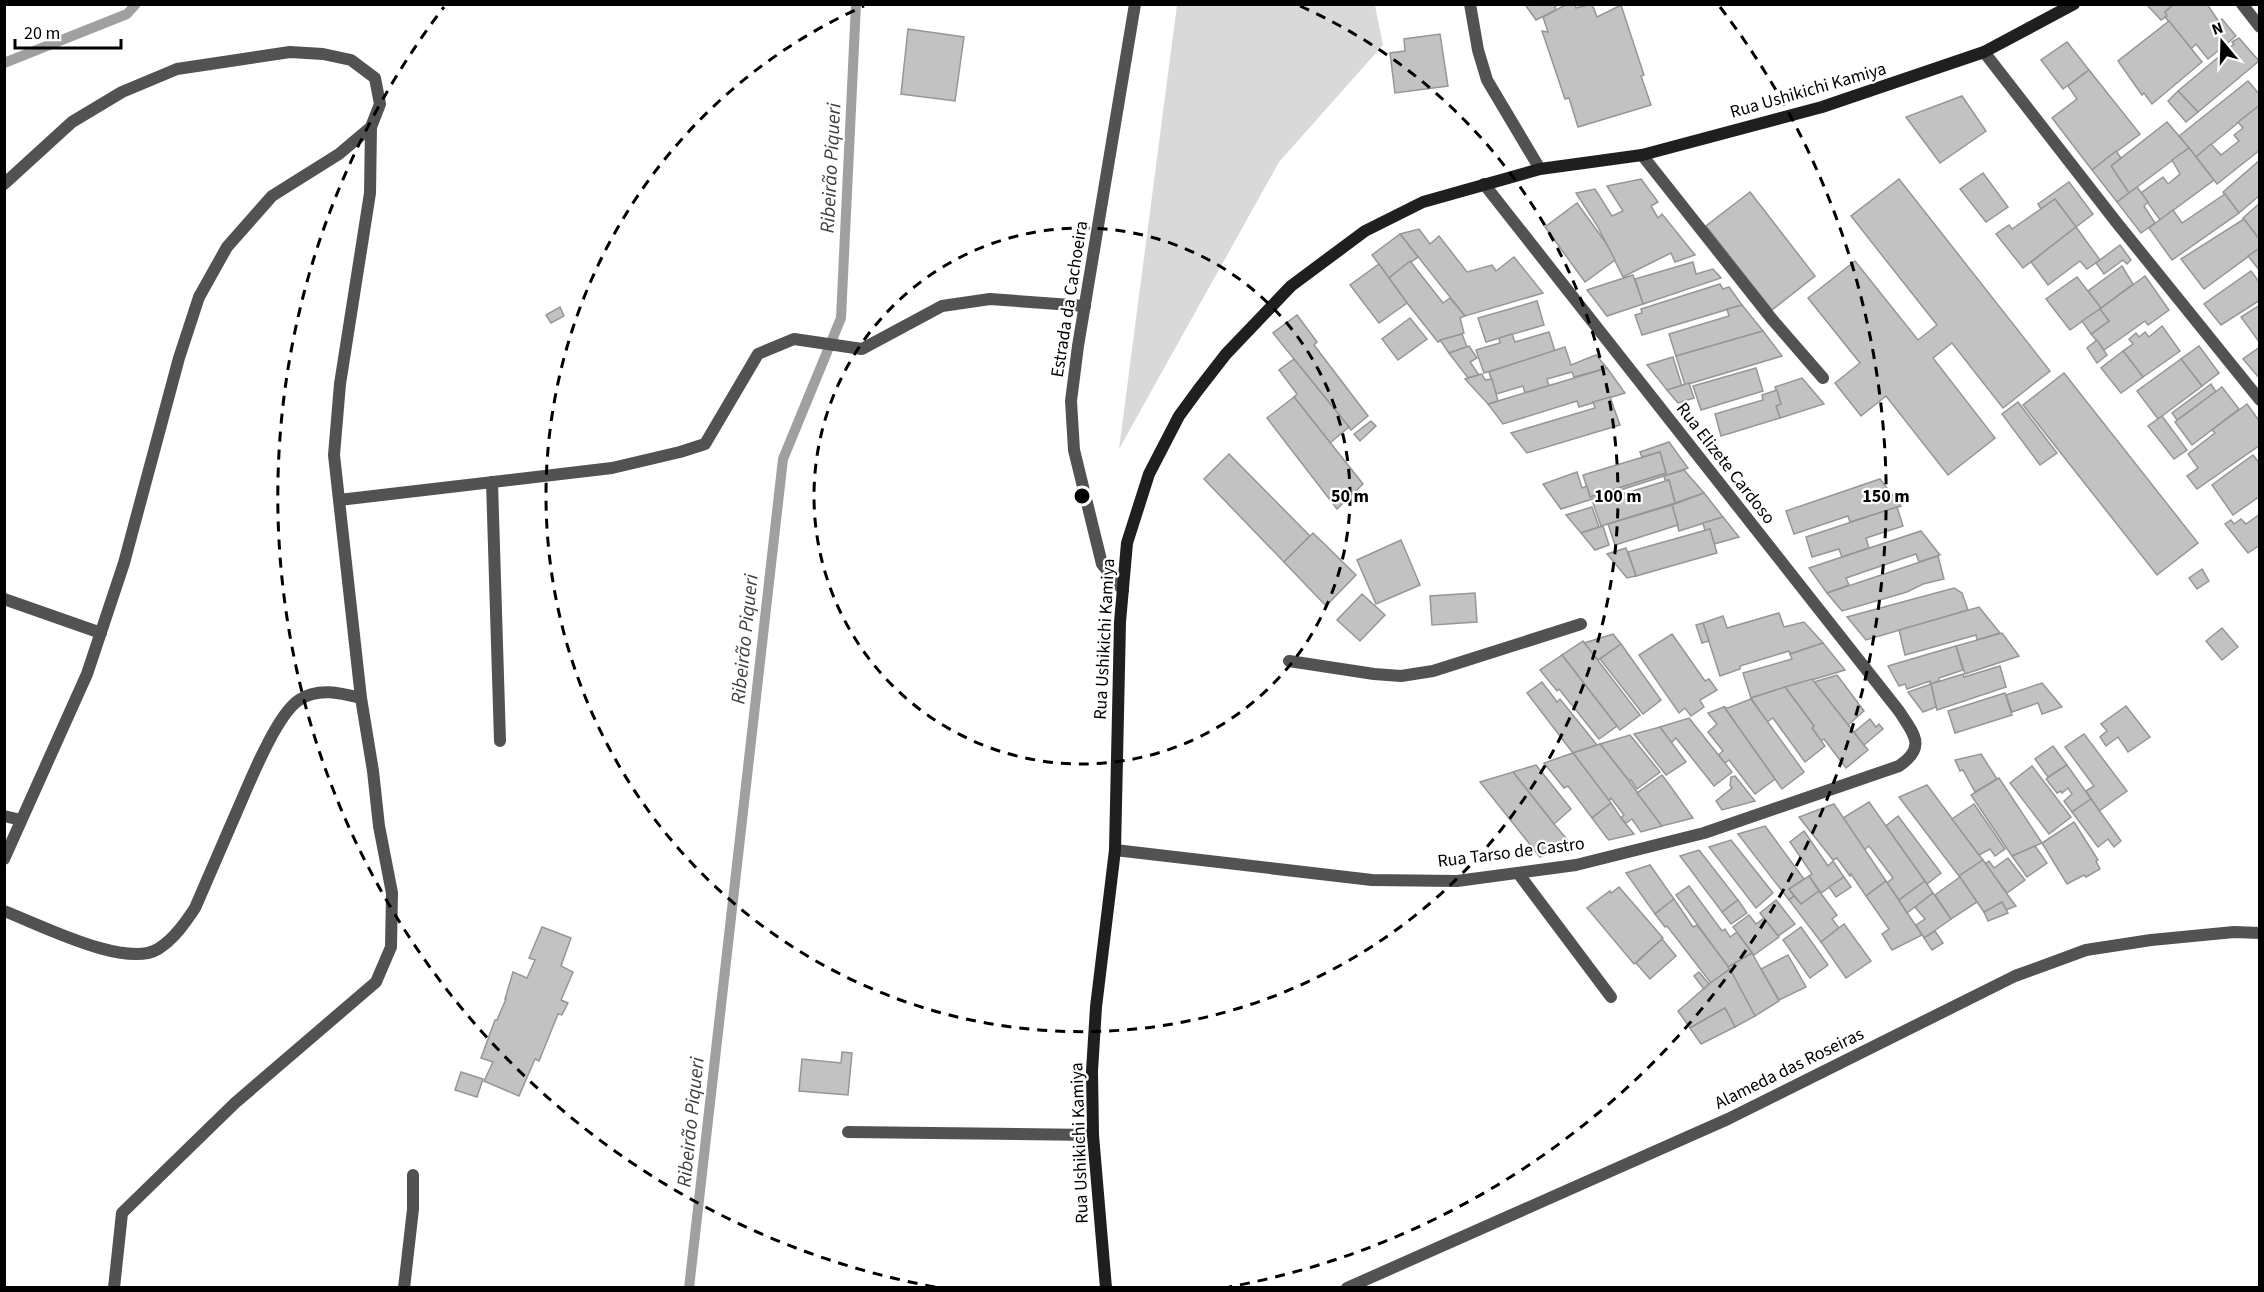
<svg xmlns="http://www.w3.org/2000/svg" width="2264" height="1292" font-family="'Source Sans 3',sans-serif">
	<rect width="100%" height="100%" fill="#fff"/>
	<polygon fill="#d9d9d9" points="1177,5 1375,5 1383,45 1279,162 1119,449"/>
	<g fill="none" stroke-linecap="round" stroke-linejoin="round">
		<g stroke="#a0a0a0" stroke-width="10">
			<polyline points="4,63 127,14 136,4"/>
			<polyline points="689,1288 783,459 841,318 856,4"/>
		</g>
	</g>
	<g fill="#c2c2c2" stroke="#969696" stroke-width="1.5">
		<polygon points="1527,4 1559,4 1555,7 1556,10 1536,20 1526,6"/>
		<polygon points="1567,4 1575,4 1576,8 1592,4 1597,17 1621,5 1644,75 1641,76 1651,105 1578,127 1569,98 1565,99 1542,31 1548,32 1543,17"/>
		<polygon points="2174,4 2165,12 2167,16 2161,20 2147,5"/>
		<polygon points="2174,4 2207,4 2219,22 2222,19 2236,36 2208,59 2196,44 2191,49 2165,17 2167,16 2165,12"/>
		<polygon points="2169,21 2202,62 2152,104 2144,93 2142,95 2118,61"/>
		<polygon points="908,29 964,37 955,101 901,94"/>
		<polygon points="1440,34 1448,86 1395,93 1390,53 1405,51 1404,39"/>
		<polygon points="2239,38 2259,61 2198,112 2178,91 2234,44 2232,42"/>
		<polygon points="2067,42 2089,70 2063,89 2041,60"/>
		<polygon points="2089,70 2140,134 2092,170 2052,118 2077,99 2068,86"/>
		<polygon points="2248,81 2260,95 2260,105 2196,157 2179,136"/>
		<polygon points="2178,91 2198,112 2186,122 2168,101"/>
		<polygon points="1962,96 1986,131 1940,163 1906,117"/>
		<polygon points="2260,105 2260,150 2217,184 2196,157 2211,144 2221,155 2239,141 2234,135 2243,128 2238,122"/>
		<polygon points="2167,122 2189,148 2129,193 2111,166"/>
		<polygon points="2189,148 2214,180 2160,220 2141,193 2163,177 2168,184 2180,174 2172,160"/>
		<polygon points="2116,151 2121,158 2111,166 2129,193 2117,202 2092,170"/>
		<polygon points="2260,160 2260,195 2239,213 2223,192"/>
		<polygon points="1983,173 2008,207 1986,222 1960,189"/>
		<polygon points="1641,179 1658,202 1651,206 1658,218 1662,214 1695,255 1675,262 1671,253 1623,277 1598,227 1576,193 1595,189 1612,216 1623,211 1607,186"/>
		<polygon points="1899,179 2050,371 2003,408 1952,343 1933,358 1995,438 1948,475 1886,396 1861,416 1835,383 1860,363 1808,298 1855,261 1918,340 1937,325 1851,216"/>
		<polygon points="2069,182 2093,214 2076,227 2055,199 2041,209 2038,204"/>
		<polygon points="2137,187 2148,202 2144,206 2155,223 2141,233 2117,202"/>
		<polygon points="1750,192 1815,276 1772,310 1706,226"/>
		<polygon points="2225,194 2239,213 2172,260 2149,228 2173,210 2182,223"/>
		<polygon points="2055,199 2076,227 2023,268 1996,234 2009,225 2012,229"/>
		<polygon points="1577,203 1606,243 1615,260 1585,282 1545,227"/>
		<polygon points="2260,203 2260,240 2243,218"/>
		<polygon points="2244,219 2260,240 2260,248 2204,289 2181,259"/>
		<polygon points="2076,227 2100,260 2087,269 2080,261 2048,285 2031,262"/>
		<polygon points="1419,229 1430,244 1439,236 1467,272 1492,265 1496,271 1514,257 1543,293 1465,316 1400,234"/>
		<polygon points="1400,234 1418,257 1389,278 1372,255"/>
		<polygon points="2120,245 2131,260 2127,264 2123,260 2104,274 2096,263"/>
		<polygon points="2260,248 2260,271 2248,256"/>
		<polygon points="1410,261 1443,303 1450,298 1465,316 1460,318 1464,333 1438,342 1407,303 1389,278"/>
		<polygon points="1693,262 1696,274 1713,269 1721,278 1643,304 1635,279"/>
		<polygon points="1379,264 1407,303 1379,323 1350,285"/>
		<polygon points="2122,266 2133,284 2101,308 2088,291"/>
		<polygon points="2251,271 2260,283 2260,300 2221,325 2204,304"/>
		<polygon points="1633,275 1643,304 1607,316 1587,290"/>
		<polygon points="2145,276 2169,310 2148,325 2145,321 2104,350 2091,334 2109,321 2100,309"/>
		<polygon points="2077,277 2101,308 2070,330 2046,299"/>
		<polygon points="1720,284 1723,289 1729,287 1742,305 1642,335 1635,315 1642,313 1641,309"/>
		<polygon points="1537,301 1544,325 1486,342 1478,318"/>
		<polygon points="1742,305 1763,331 1676,356 1669,334 1729,316 1727,309"/>
		<polygon points="2260,305 2260,343 2241,317"/>
		<polygon points="560,307 564,316 551,323 546,315"/>
		<polygon points="2100,309 2109,321 2091,334 2082,321"/>
		<polygon points="1297,315 1317,342 1314,345 1368,416 1351,430 1273,333"/>
		<polygon points="1410,318 1427,339 1398,360 1382,339"/>
		<polygon points="2162,326 2180,351 2143,377 2123,351 2133,344 2129,339 2136,333 2139,337 2145,332 2149,337"/>
		<polygon points="1763,331 1782,356 1685,385 1676,356"/>
		<polygon points="1549,332 1555,351 1484,373 1476,350 1500,343 1499,338 1512,334 1515,342"/>
		<polygon points="1462,334 1467,347 1449,353 1440,340"/>
		<polygon points="2097,340 2107,355 2097,363 2087,348"/>
		<polygon points="1469,346 1477,358 1470,362 1479,375 1468,378 1449,353"/>
		<polygon points="2199,346 2219,373 2202,386 2181,359"/>
		<polygon points="1565,347 1571,365 1596,355 1607,368 1574,377 1572,372 1547,379 1549,386 1525,393 1523,386 1496,394 1489,372"/>
		<polygon points="2260,347 2260,379 2243,359"/>
		<polygon points="2123,351 2143,377 2121,393 2101,368"/>
		<polygon points="1673,357 1682,386 1667,390 1647,365"/>
		<polygon points="1294,359 1349,427 1330,443 1294,397 1297,394 1279,370"/>
		<polygon points="2181,359 2202,386 2158,419 2137,391"/>
		<polygon points="1607,368 1625,393 1579,407 1577,401 1503,424 1488,404"/>
		<polygon points="1756,368 1763,391 1701,410 1693,386"/>
		<polygon points="2064,373 2198,543 2157,575 2023,405"/>
		<polygon points="1482,374 1485,380 1492,379 1498,401 1488,404 1465,379"/>
		<polygon points="1802,378 1824,404 1780,418 1776,406 1781,404 1775,387"/>
		<polygon points="1689,383 1694,398 1678,403 1667,390"/>
		<polygon points="2211,384 2216,392 2177,420 2172,413"/>
		<polygon points="2222,387 2239,409 2192,445 2175,422"/>
		<polygon points="1777,390 1781,404 1776,406 1780,418 1721,436 1715,414 1763,400 1762,395"/>
		<polygon points="1294,397 1363,484 1337,509 1267,418"/>
		<polygon points="1610,397 1620,425 1527,453 1511,433 1595,408 1593,402"/>
		<polygon points="2018,402 2057,453 2040,465 2002,414"/>
		<polygon points="2247,404 2260,422 2260,445 2197,489 2187,476 2198,468 2188,454 2215,433 2212,430"/>
		<polygon points="2162,416 2187,450 2174,459 2148,426"/>
		<polygon points="1371,421 1376,426 1360,441 1354,434"/>
		<polygon points="1669,442 1688,468 1664,476 1663,474 1666,473 1660,452 1642,457 1640,452"/>
		<polygon points="1660,452 1666,473 1590,497 1583,475"/>
		<polygon points="1229,454 1310,536 1284,562 1204,479"/>
		<polygon points="2253,455 2260,464 2260,496 2233,515 2212,485"/>
		<polygon points="1684,470 1704,493 1675,503 1669,480 1665,480 1664,476"/>
		<polygon points="1577,472 1582,488 1587,486 1590,497 1663,474 1664,476 1561,509 1543,484"/>
		<polygon points="1880,479 1901,506 1850,522 1848,516 1794,534 1786,511"/>
		<polygon points="1669,480 1675,503 1601,526 1593,503"/>
		<polygon points="1704,493 1723,517 1679,531 1672,505"/>
		<polygon points="1672,505 1678,525 1615,545 1608,524"/>
		<polygon points="1592,507 1599,527 1581,533 1566,515"/>
		<polygon points="1897,507 1903,526 1866,538 1869,548 1842,557 1839,549 1812,557 1806,537"/>
		<polygon points="2260,514 2260,545 2248,553 2225,524 2231,520 2234,524 2241,519 2246,524"/>
		<polygon points="1723,517 1739,537 1714,544 1710,529 1705,531 1703,523"/>
		<polygon points="1603,526 1609,545 1595,550 1581,533"/>
		<polygon points="1710,529 1717,553 1636,576 1628,552"/>
		<polygon points="1921,531 1940,555 1919,562 1916,554 1846,578 1849,585 1827,593 1809,568"/>
		<polygon points="1313,533 1356,575 1326,606 1284,562"/>
		<polygon points="1401,540 1420,585 1376,604 1357,560"/>
		<polygon points="1626,548 1636,576 1627,578 1607,554"/>
		<polygon points="1938,556 1944,579 1923,584 1907,592 1842,611 1827,593"/>
		<polygon points="2202,569 2209,581 2197,589 2189,578"/>
		<polygon points="1954,588 1962,593 1968,610 1866,640 1847,617"/>
		<polygon points="1475,593 1477,622 1432,625 1430,596"/>
		<polygon points="1362,594 1385,615 1360,641 1337,620"/>
		<polygon points="1979,607 2000,633 1977,640 1976,635 1905,655 1899,630"/>
		<polygon points="1779,613 1784,627 1804,622 1823,643 1790,654 1789,651 1740,666 1740,669 1720,676 1703,623 1723,616 1727,628"/>
		<polygon points="1703,623 1709,641 1702,643 1696,625"/>
		<polygon points="2222,628 2238,647 2222,660 2206,641"/>
		<polygon points="2002,633 2019,656 1965,674 1956,646"/>
		<polygon points="1613,634 1621,644 1598,660 1584,643"/>
		<polygon points="1672,634 1705,681 1709,679 1717,690 1700,700 1704,707 1691,716 1685,708 1679,713 1639,655"/>
		<polygon points="1583,641 1640,715 1620,730 1562,655"/>
		<polygon points="1823,643 1845,670 1751,698 1743,673 1792,659 1790,654"/>
		<polygon points="1621,644 1661,700 1643,714 1600,659"/>
		<polygon points="1956,646 1963,670 1939,678 1939,681 1930,684 1930,681 1907,689 1905,684 1899,686 1888,666"/>
		<polygon points="1562,655 1617,726 1599,739 1559,689 1557,691 1540,670"/>
		<polygon points="2000,666 2006,687 1937,710 1931,684 1963,674 1964,677"/>
		<polygon points="1837,675 1864,711 1848,725 1814,682"/>
		<polygon points="1812,679 1868,750 1846,768 1824,739 1821,741 1812,728 1814,726 1785,687"/>
		<polygon points="1542,682 1557,702 1560,699 1597,745 1573,753 1527,693"/>
		<polygon points="2042,683 2062,707 2042,714 2038,703 2012,712 2006,695"/>
		<polygon points="1931,684 1936,707 1923,712 1908,692"/>
		<polygon points="1785,687 1814,726 1812,728 1825,746 1805,762 1773,718 1767,722 1751,698"/>
		<polygon points="2005,693 2012,715 1955,733 1948,711"/>
		<polygon points="1751,699 1804,772 1782,789 1724,707 1728,708"/>
		<polygon points="2126,706 2150,737 2128,752 2118,737 2106,746 2100,737 2107,731 2101,724"/>
		<polygon points="1724,707 1775,779 1755,794 1729,760 1725,763 1718,755 1723,751 1708,732 1717,724 1708,713"/>
		<polygon points="1689,718 1732,772 1714,786 1676,738 1671,743 1660,727"/>
		<polygon points="1870,719 1876,727 1879,724 1883,729 1864,745 1854,732"/>
		<polygon points="1660,727 1686,762 1666,775 1634,734"/>
		<polygon points="2084,734 2127,791 2099,811 2086,791 2094,786 2065,747"/>
		<polygon points="1630,735 1660,772 1637,789 1631,780 1629,781 1600,744"/>
		<polygon points="1600,744 1629,781 1662,826 1641,832 1632,819 1626,823 1621,818 1624,815 1611,798 1609,801 1573,753"/>
		<polygon points="2053,746 2067,765 2048,777 2035,759"/>
		<polygon points="1573,753 1611,803 1592,818 1568,786 1564,788 1544,763"/>
		<polygon points="1981,754 1997,779 1975,792 1963,770 1960,771 1955,760"/>
		<polygon points="1536,765 1571,809 1554,824 1513,772"/>
		<polygon points="2067,765 2091,799 2072,812 2064,801 2072,794 2068,788 2062,793 2061,791 2057,793 2046,779"/>
		<polygon points="2032,766 2071,817 2049,834 2010,783"/>
		<polygon points="1513,772 1554,824 1571,844 1540,857 1480,782"/>
		<polygon points="1662,775 1671,787 1693,818 1662,826 1637,793"/>
		<polygon points="1735,776 1755,801 1722,810 1716,801 1732,788 1730,785 1731,777"/>
		<polygon points="1999,778 2042,843 2012,856 1971,795"/>
		<polygon points="1927,785 1983,860 1959,876 1899,797"/>
		<polygon points="2091,799 2121,841 2114,847 2108,839 2098,847 2072,812"/>
		<polygon points="1869,802 1925,881 1899,900 1887,883 1893,878 1869,846 1864,850 1843,818"/>
		<polygon points="1611,803 1621,818 1634,834 1609,840 1607,838 1592,818"/>
		<polygon points="1834,804 1886,881 1866,896 1851,874 1850,876 1837,858 1833,860 1799,817"/>
		<polygon points="1974,804 2005,849 1995,856 1990,849 1979,855 1952,819"/>
		<polygon points="1898,816 1941,873 1927,884 1886,826"/>
		<polygon points="2074,822 2098,860 2096,861 2100,869 2086,877 2084,875 2067,884 2042,843"/>
		<polygon points="1765,826 1804,879 1789,889 1794,896 1789,900 1738,834"/>
		<polygon points="1804,831 1828,866 1833,861 1844,877 1821,893 1809,876 1812,874 1790,842"/>
		<polygon points="1731,840 1773,893 1756,908 1709,847"/>
		<polygon points="2035,846 2047,863 2027,877 2012,856"/>
		<polygon points="1699,850 1738,900 1722,912 1680,856"/>
		<polygon points="2008,858 2025,880 2007,893 1985,864 1989,861 1994,868"/>
		<polygon points="1983,860 2012,901 2016,906 2006,910 2002,902 1984,912 1977,902 1959,876"/>
		<polygon points="1650,865 1674,899 1655,914 1626,873"/>
		<polygon points="1809,876 1819,891 1801,904 1789,889"/>
		<polygon points="1844,877 1851,887 1836,897 1829,887"/>
		<polygon points="1960,877 1977,902 1951,919 1935,895"/>
		<polygon points="1886,881 1922,935 1892,950 1882,934 1889,929 1866,896"/>
		<polygon points="1925,881 1933,893 1907,913 1899,900"/>
		<polygon points="1689,886 1722,931 1725,929 1730,937 1737,932 1752,953 1728,967 1676,895"/>
		<polygon points="1619,887 1663,938 1634,964 1587,908 1610,891 1611,893"/>
		<polygon points="1819,891 1837,915 1832,919 1839,928 1821,942 1789,900 1794,896 1801,904"/>
		<polygon points="1933,893 1951,919 1924,938 1916,925 1925,919 1915,907"/>
		<polygon points="1674,899 1693,927 1697,925 1730,969 1711,983 1667,926 1665,927 1655,914"/>
		<polygon points="1738,900 1747,913 1731,924 1722,912"/>
		<polygon points="1776,900 1795,924 1778,936 1760,913"/>
		<polygon points="2002,902 2008,913 1988,921 1984,912"/>
		<polygon points="1749,915 1756,924 1764,918 1779,937 1754,955 1733,927"/>
		<polygon points="1844,924 1871,961 1846,978 1821,942"/>
		<polygon points="542,927 571,938 561,966 573,972 561,1000 568,1003 562,1015 558,1014 539,1061 535,1059 519,1096 484,1081 493,1062 481,1058 495,1020 497,1020 506,999 505,999 513,972 527,978 535,960 529,958"/>
		<polygon points="1801,927 1828,965 1810,978 1783,940"/>
		<polygon points="1935,931 1943,943 1932,950 1924,938"/>
		<polygon points="1662,939 1676,956 1650,979 1636,963"/>
		<polygon points="1752,953 1779,1001 1755,1016 1728,967"/>
		<polygon points="1788,955 1806,987 1779,1000 1761,969"/>
		<polygon points="1730,969 1755,1016 1735,1027 1725,1008 1690,1028 1678,1011 1709,984"/>
		<polygon points="1699,972 1709,984 1704,989 1694,976"/>
		<polygon points="1725,1008 1735,1027 1701,1044 1690,1028"/>
		<polygon points="842,1052 852,1053 848,1095 799,1091 802,1059 841,1063"/>
		<polygon points="461,1072 483,1079 477,1097 455,1090"/>
	</g>
	<g fill="none" stroke-linecap="round" stroke-linejoin="round">
		<g stroke="#525252" stroke-width="12">
			<polyline points="1642,155 1771,318 1823,378"/>
			<polyline points="1289,661 1374,674 1401,676 1433,671 1581,624"/>
			<polyline points="848,1132 1093,1135"/>
		</g>
		<g stroke="#525252" stroke-width="12">
			<polyline points="1470,4 1478,50 1487,80 1540,169"/>
			<polyline points="2242,4 2260,27"/>
			<polyline points="1984,52 2117,223 2260,400"/>
			<polyline points="4,184 72,122 122,92 177,69 290,52 323,54 351,60 375,78 380,104 371,127 339,154 272,196 227,247 199,297 179,358 124,563 87,674 4,859"/>
			<polyline points="492,482 500,741"/>
			<polyline points="339,500 612,468 680,452 705,444 758,354 794,339 862,349 942,306 990,299 1085,306"/>
			<polyline points="1123,590 1102,564 1074,450 1071,401 1078,346 1135,4"/>
			<polyline points="4,599 101,633"/>
			<polyline points="4,816 21,820"/>
			<path d="M1115,850L1372,880L1457,881L1576,865L1704,833L1899,766C1927,747 1914,734 1899,711L1484,184"/>
			<polyline points="1518,873 1611,997"/>
			<path d="M4,911C39,924 125,969 158,949C174,939 185,923 195,908C209,876 223,843 237,811C249,784 276,715 299,700C318,687 341,693 361,698L334,455L340,384L370,193L371,127"/>
			<polyline points="114,1288 122,1213 235,1103 376,982 391,947 392,893 379,826 373,771 361,698"/>
			<polyline points="404,1288 413,1209 413,1175"/>
			<polyline points="1347,1288 1728,1119 2015,976 2086,950 2151,940 2234,932 2260,933"/>
		</g>
		<polyline stroke="#1f1f1f" stroke-width="12" points="1106,1288 1093,1135 1092,1071 1096,1007 1115,850 1120,622 1127,543 1149,474 1179,416 1198,390 1226,354 1291,286 1365,231 1423,202 1540,169 1642,155 1822,107 1984,52 2074,4"/>
	</g>
	<g fill="none" stroke="#000" stroke-width="3" stroke-dasharray="10 8">
		<circle cx="1082" cy="496" r="268"/>
		<path d="M1300 6A536 536 0 1 1 864 6"/>
		<path d="M935 1287A804 804 0 0 1 444 7M1720 7A804 804 0 0 1 1229 1287"/>
	</g>
	<g text-anchor="middle" stroke-width="4.5" stroke-linejoin="round" paint-order="stroke">
		<g font-size="18" fill="#000" stroke="#fff">
			<text transform="translate(1808 90) rotate(-16)" y="6">Rua Ushikichi Kamiya</text>
			<text transform="translate(1069 299) rotate(-81)" y="6">Estrada da Cachoeira</text>
			<text transform="translate(1726 463) rotate(52)" y="6">Rua Elizete Cardoso</text>
			<text transform="translate(1104 639) rotate(-87)" y="6">Rua Ushikichi Kamiya</text>
			<text transform="translate(1511 852) rotate(-7)" y="6">Rua Tarso de Castro</text>
			<text transform="translate(1789 1068) rotate(-26)" y="6">Alameda das Roseiras</text>
			<text transform="translate(1079 1143) rotate(-92)" y="6">Rua Ushikichi Kamiya</text>
		</g>
		<g font-size="20" font-style="italic" fill="#414141" stroke="#fff">
			<text transform="translate(830 168) rotate(-87)" y="7">Ribeirão Piqueri</text>
			<text transform="translate(744 639) rotate(-84)" y="7">Ribeirão Piqueri</text>
			<text transform="translate(690 1122) rotate(-84)" y="7">Ribeirão Piqueri</text>
		</g>
	</g>
	<circle cx="1082" cy="496" r="9" fill="#000" stroke="#fff" stroke-width="3"/>
	<g font-size="18" text-anchor="middle" font-weight="bold" fill="#000" stroke="#fff" stroke-width="4.5" stroke-linejoin="round" paint-order="stroke">
		<text x="1350" y="502">50 m</text>
		<text x="1618" y="502">100 m</text>
		<text x="1886" y="502">150 m</text>
	</g>
	<rect width="2264" height="1292" fill="none" stroke="#000000" stroke-width="12"/>
	<g transform="translate(2222 42) rotate(341)" stroke="#ffffff" stroke-width="4.5" paint-order="stroke">
	<path d="M0-4.5L10 22L0 15L-10 22Z" fill="#000000"/>
	<text y="-9" font-size="16" font-weight="bold" text-anchor="middle" fill="#000000">N</text>
	</g>
	<path d="M15 39v9h106v-9" fill="none" stroke="#000000" stroke-width="3"/>
	<text x="24" y="39" font-size="18" fill="#000000" stroke="#ffffff" stroke-width="4.5" paint-order="stroke">20 m</text>
</svg>
